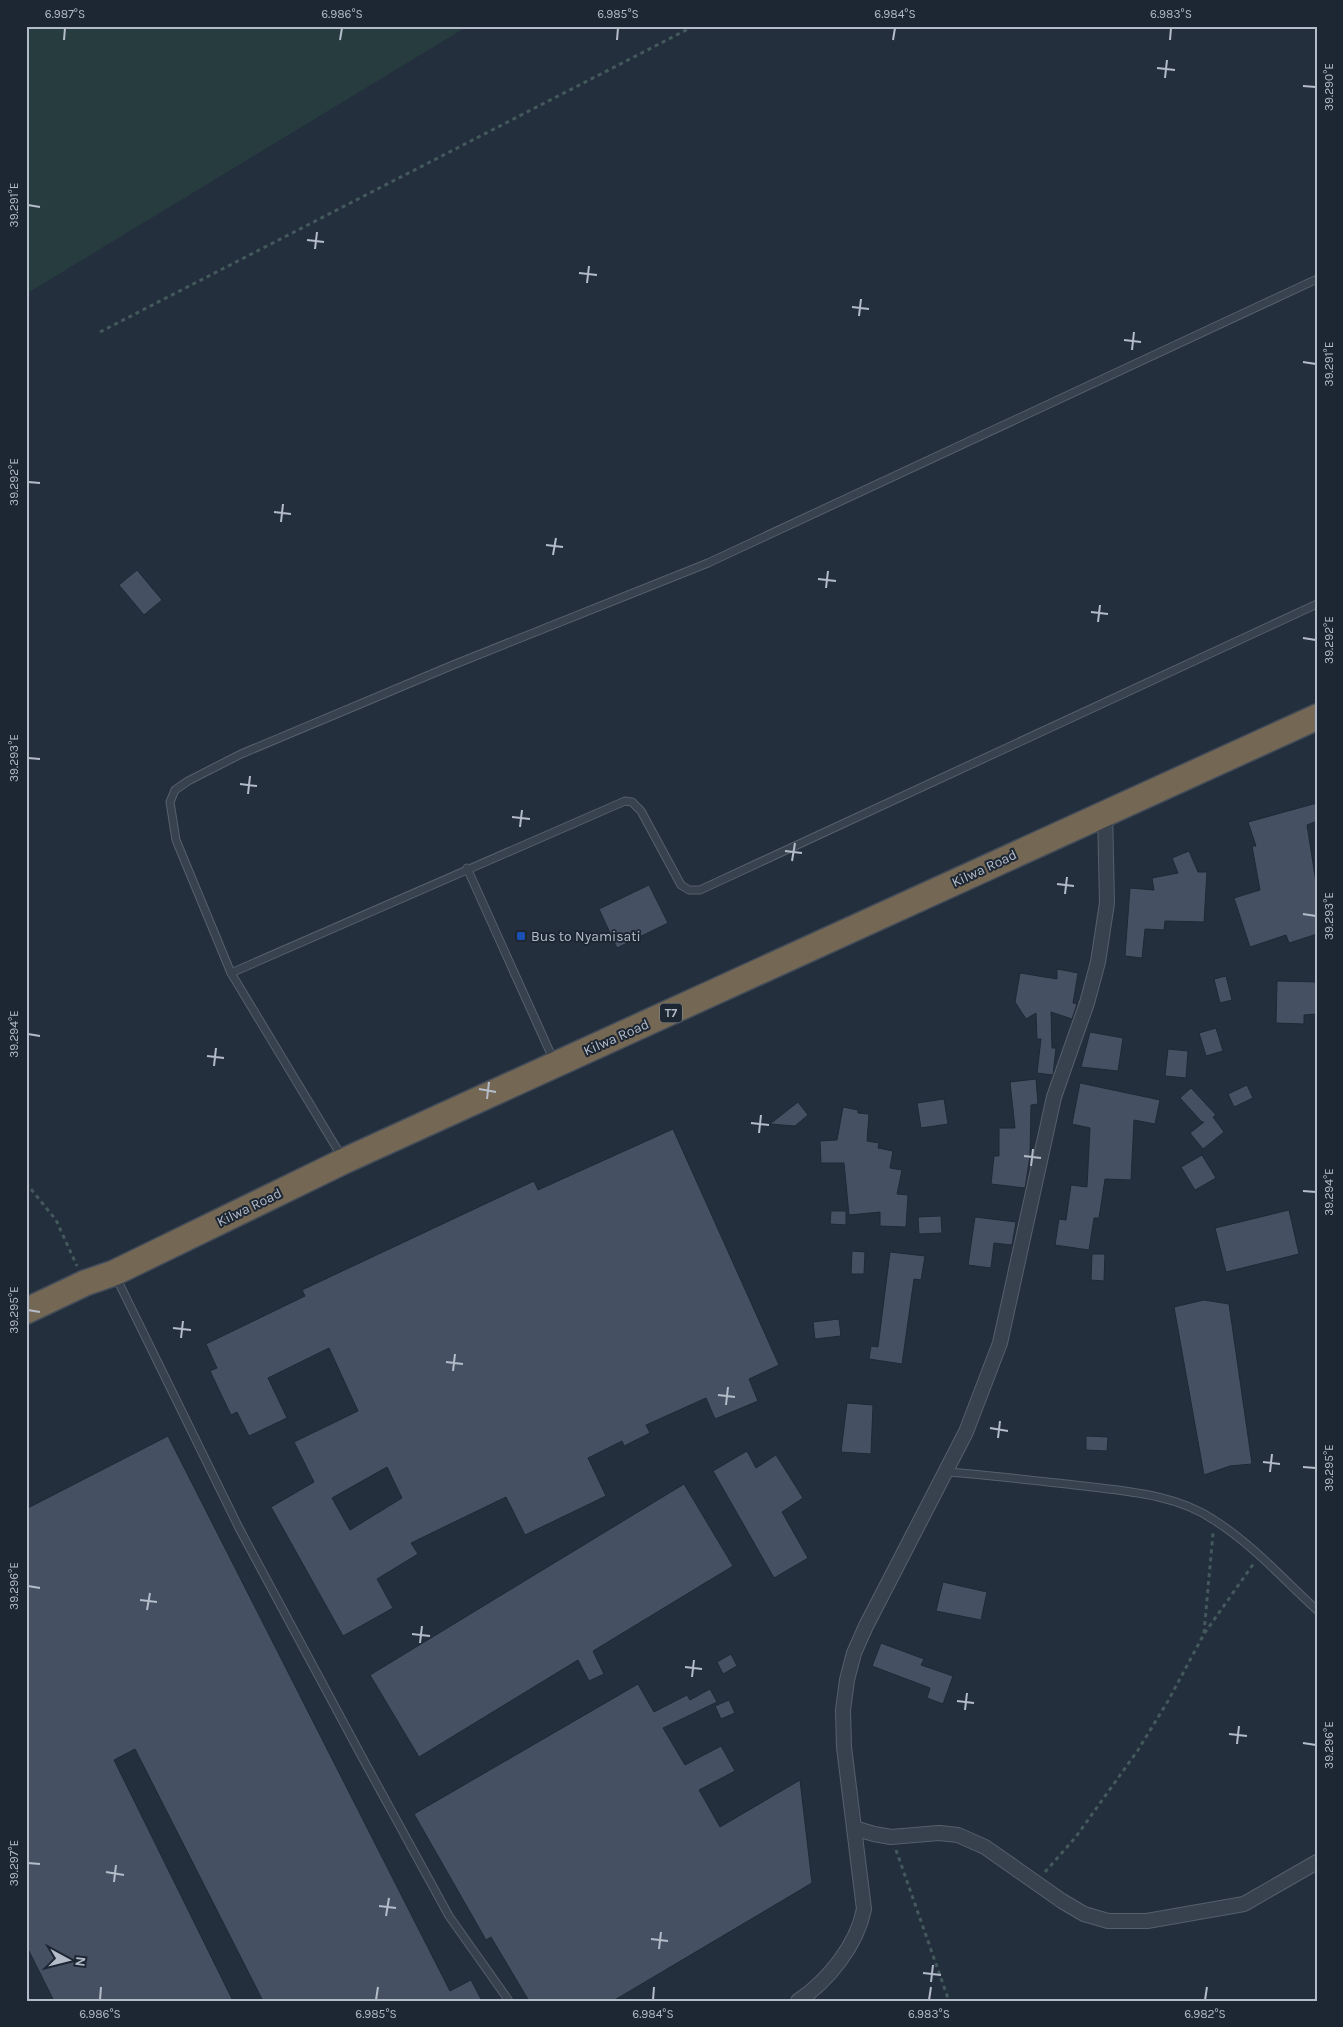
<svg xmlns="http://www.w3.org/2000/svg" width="1343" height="2027" font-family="Karla,sans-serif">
	<rect width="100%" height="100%" fill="#242f3e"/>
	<polygon fill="#263c3f" points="26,26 468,26 26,294"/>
	<g fill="#455162" stroke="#1f2835" fill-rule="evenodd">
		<polygon points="137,570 162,600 144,615 119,585"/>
		<polygon points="1317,803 1317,821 1307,825 1317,889 1317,934 1289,943 1286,935 1250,947 1234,898 1260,890 1252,846 1256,846 1248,822"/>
		<polygon points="1189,851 1198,872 1207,872 1204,922 1165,921 1164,930 1145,929 1142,958 1125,956 1130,888 1154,890 1152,878 1178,873 1172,858"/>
		<polygon points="649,885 668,923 617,948 599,909"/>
		<polygon points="1057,969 1078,973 1073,1003 1077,1004 1072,1019 1051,1012 1052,1048 1056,1048 1053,1075 1037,1073 1041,1039 1037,1039 1036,1013 1026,1019 1015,1002 1020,973 1057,979"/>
		<polygon points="1226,976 1232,1000 1220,1003 1214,979"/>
		<polygon points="1277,981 1317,982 1317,1014 1304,1015 1304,1024 1276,1023"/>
		<polygon points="1216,1028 1223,1051 1206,1056 1199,1033"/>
		<polygon points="1090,1032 1123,1038 1118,1071 1081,1067"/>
		<polygon points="1168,1049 1188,1051 1186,1078 1165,1076"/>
		<polygon points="1036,1079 1038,1104 1031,1105 1030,1156 1025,1188 991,1184 994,1156 999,1156 999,1128 1015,1128 1010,1082"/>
		<polygon points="1080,1083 1160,1100 1155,1124 1134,1120 1131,1180 1105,1179 1099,1218 1094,1218 1089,1250 1055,1245 1059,1219 1066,1220 1071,1185 1087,1187 1090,1128 1072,1124"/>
		<polygon points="1247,1085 1253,1098 1234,1107 1228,1094"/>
		<polygon points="1191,1088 1216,1115 1213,1117 1224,1132 1203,1149 1190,1133 1204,1122 1202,1122 1180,1098"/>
		<polygon points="944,1099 948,1124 921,1128 917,1103"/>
		<polygon points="798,1102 808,1115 795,1126 770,1124"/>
		<polygon points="843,1107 858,1110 858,1113 869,1114 867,1141 879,1143 878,1148 893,1151 890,1168 902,1170 897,1194 908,1195 906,1227 880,1226 880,1212 849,1215 844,1163 821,1163 820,1141 837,1140"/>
		<path d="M673,1129L779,1365L749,1379L758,1401L715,1419L706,1398L646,1425L650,1433L624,1446L622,1441L588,1458L606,1496L525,1535L506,1497L411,1543L418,1554L377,1579L393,1608L343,1636L271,1507L314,1482L294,1442L358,1411L329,1348L268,1378L287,1418L249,1436L237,1412L231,1415L210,1371L217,1368L206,1344L305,1296L302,1290L534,1181L538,1190ZM387,1467L402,1498L350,1530L332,1498Z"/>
		<polygon points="1202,1155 1216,1178 1195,1190 1181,1167"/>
		<polygon points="1289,1210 1299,1254 1226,1272 1215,1228"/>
		<polygon points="831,1211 846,1211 846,1225 830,1224"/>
		<polygon points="941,1216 942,1233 919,1234 918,1217"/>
		<polygon points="975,1217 1016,1222 1012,1245 994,1243 991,1268 968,1265"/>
		<polygon points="852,1251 865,1252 864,1274 851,1274"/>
		<polygon points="890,1252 925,1256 921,1280 914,1279 902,1364 869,1359 871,1346 878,1347"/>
		<polygon points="1092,1254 1105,1254 1104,1281 1091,1280"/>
		<polygon points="1204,1300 1229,1304 1252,1464 1230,1466 1204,1475 1174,1307"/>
		<polygon points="839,1319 841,1336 815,1339 813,1322"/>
		<polygon points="847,1403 873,1405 871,1454 841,1452"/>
		<polygon points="168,1436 450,1991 471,1980 482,2001 263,2001 135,1749 114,1760 233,2001 54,2001 26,1945 26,1509"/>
		<polygon points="1086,1436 1108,1437 1107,1451 1086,1450"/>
		<polygon points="747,1451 756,1468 776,1455 803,1498 782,1512 808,1558 774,1578 713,1471"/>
		<polygon points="684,1484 733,1566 593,1651 604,1674 589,1681 578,1660 419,1757 370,1675"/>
		<polygon points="943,1582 987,1592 981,1620 936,1611"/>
		<polygon points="881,1643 924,1659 921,1665 953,1676 943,1704 927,1698 930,1688 872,1666"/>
		<polygon points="731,1654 737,1666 723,1674 717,1662"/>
		<polygon points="638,1684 654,1712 687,1695 690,1700 710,1689 717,1702 663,1728 685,1765 721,1746 735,1771 699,1790 720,1827 800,1780 812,1883 613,2001 529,2001 491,1937 486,1940 414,1814"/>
		<polygon points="729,1700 735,1713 721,1719 715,1706"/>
	</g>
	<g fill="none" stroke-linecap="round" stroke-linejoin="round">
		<defs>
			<g id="lane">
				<polyline points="467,868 554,1061"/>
				<polyline points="231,973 625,801 632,802 641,811 681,885 689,890 700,890 1317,604"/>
				<polyline points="342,1157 231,973 176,840 170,802 175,790 188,781 241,754 453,665 708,563 1317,279"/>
				<polyline points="116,1277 239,1528 362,1757 449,1916 509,2001"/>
				<path d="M946,1472C989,1475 1031,1480 1075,1485C1121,1491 1174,1493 1214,1520C1252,1544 1284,1580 1317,1610"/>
			</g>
			<g id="street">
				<polyline points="854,1828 874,1834 891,1837 939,1833 958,1835 985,1847 1062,1901 1084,1914 1108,1921 1147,1921 1244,1904 1317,1862"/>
				<path d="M798,2001C828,1981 857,1945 864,1909L844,1747L843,1710L847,1680L854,1653L866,1626L966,1432L1000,1343L1054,1097L1087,1003L1098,962L1107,903L1105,812"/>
			</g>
			<polyline id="highway" points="26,1311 85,1283 114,1273 344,1161 1317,717"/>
		</defs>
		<use href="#lane" stroke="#565f6c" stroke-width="9"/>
		<use href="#street" stroke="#565f6c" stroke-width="16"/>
		<use href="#highway" stroke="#434c59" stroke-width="28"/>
		<g stroke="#44595c" stroke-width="3" stroke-dasharray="4 4" stroke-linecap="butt">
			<polyline points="100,332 694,26"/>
			<polyline points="26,1183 56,1220 77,1266"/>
			<polyline points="1204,1633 1213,1533"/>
			<polyline points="896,1850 949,2001"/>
			<polyline points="1045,1872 1075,1838 1138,1750 1168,1701 1204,1634 1254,1563"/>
		</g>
		<use href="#lane" stroke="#38414e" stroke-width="7"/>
		<use href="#street" stroke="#38414e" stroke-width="14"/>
		<use href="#highway" stroke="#746855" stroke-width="25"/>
	</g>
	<path fill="none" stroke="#b4bcc9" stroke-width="2" d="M64,40L65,28M340,40L342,28M617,40L618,28M893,40L895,28M1170,40L1171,28M1157,68L1175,70M1165,78L1167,60M1303,86L1316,87M28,205L40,207M307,240L324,242M315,249L317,232M579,273L597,275M587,283L589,266M852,307L869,309M859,316L861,299M1124,340L1141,342M1132,350L1134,332M1303,362L1316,364M28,482L40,483M274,512L291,514M281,522L283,504M546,545L563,547M553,555L556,538M818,579L836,581M826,588L828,571M1091,612L1108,614M1098,622L1100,605M1303,638L1316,640M28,758L40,759M240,784L257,786M248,794L250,776M512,817L530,819M520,827L522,810M785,851L802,853M792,861L795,843M1057,884L1074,886M1065,894L1067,877M1303,914L1316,916M28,1034L40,1036M207,1056L224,1058M214,1066L216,1048M479,1089L496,1092M487,1099L489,1082M751,1123L769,1125M759,1133L761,1115M1024,1156L1041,1158M1031,1166L1033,1149M1303,1191L1316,1192M28,1310L40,1312M173,1328L191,1330M181,1338L183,1321M446,1362L463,1364M453,1371L455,1354M718,1395L735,1397M726,1405L728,1387M990,1428L1008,1431M998,1438L1000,1421M1263,1462L1280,1464M1303,1467L1316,1468M1270,1472L1272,1454M28,1586L40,1588M140,1600L157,1602M147,1610L150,1593M412,1634L430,1636M420,1643L422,1626M685,1667L702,1669M692,1677L694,1660M957,1701L974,1703M965,1710L967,1693M1229,1734L1247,1736M1303,1743L1316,1745M1237,1744L1239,1726M28,1863L40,1864M106,1872L124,1875M114,1882L116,1865M379,1906L396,1908M386,1916L389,1898M651,1939L668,1941M659,1949L661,1932M923,1973L941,1975M931,1982L933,1965M100,2000L101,1987M376,2000L378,1987M653,2000L654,1987M929,2000L931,1987M1205,2000L1207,1987"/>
	<rect fill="#1a4fb4" stroke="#1d2633" stroke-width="2" x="516" y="931" width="10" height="10" rx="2.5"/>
	<g text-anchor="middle" stroke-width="4" stroke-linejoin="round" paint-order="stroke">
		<rect fill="#1d2633" stroke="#878f9c" stroke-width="1" x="660" y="1003.5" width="22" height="19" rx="4"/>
		<g font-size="12" font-weight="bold" fill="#b4bcc9">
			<text x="671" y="1017">T7</text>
		</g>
		<g font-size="14" fill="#b4bcc9" stroke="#1d2633">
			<text transform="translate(984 868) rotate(-25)" y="5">Kilwa Road</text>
			<text transform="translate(616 1037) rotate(-24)" y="5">Kilwa Road</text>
			<text transform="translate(249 1207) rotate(-26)" y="5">Kilwa Road</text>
		</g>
		<g font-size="14" fill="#b4bcc9" stroke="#1d2633" text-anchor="start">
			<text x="531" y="941">Bus to Nyamisati</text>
		</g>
	</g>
	<rect width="1343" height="2027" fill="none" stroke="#1d2633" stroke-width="55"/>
	<g transform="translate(68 1960) rotate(97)" stroke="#1d2633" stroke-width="4" paint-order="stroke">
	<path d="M0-4L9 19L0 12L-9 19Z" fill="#b4bcc9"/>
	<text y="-8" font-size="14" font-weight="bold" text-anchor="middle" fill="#b4bcc9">N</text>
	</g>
	<rect x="28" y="28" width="1288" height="1972" fill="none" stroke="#b4bcc9" stroke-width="2"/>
	<g font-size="12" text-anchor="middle" fill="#b4bcc9">
		<text x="65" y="18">6.987°S</text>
		<text x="342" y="18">6.986°S</text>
		<text x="618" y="18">6.985°S</text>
		<text x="895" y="18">6.984°S</text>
		<text x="1171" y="18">6.983°S</text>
		<text transform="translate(1329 87) rotate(-90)" y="4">39.290°E</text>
		<text transform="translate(14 205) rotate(-90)" y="4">39.291°E</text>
		<text transform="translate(1329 364) rotate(-90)" y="4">39.291°E</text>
		<text transform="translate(14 482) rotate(-90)" y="4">39.292°E</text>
		<text transform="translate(1329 640) rotate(-90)" y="4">39.292°E</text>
		<text transform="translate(14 758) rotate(-90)" y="4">39.293°E</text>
		<text transform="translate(1329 916) rotate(-90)" y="4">39.293°E</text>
		<text transform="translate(14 1034) rotate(-90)" y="4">39.294°E</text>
		<text transform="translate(1329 1192) rotate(-90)" y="4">39.294°E</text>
		<text transform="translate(14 1310) rotate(-90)" y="4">39.295°E</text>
		<text transform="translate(1329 1468) rotate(-90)" y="4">39.295°E</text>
		<text transform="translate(14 1586) rotate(-90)" y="4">39.296°E</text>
		<text transform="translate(1329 1745) rotate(-90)" y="4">39.296°E</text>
		<text transform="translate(14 1863) rotate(-90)" y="4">39.297°E</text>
		<text x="100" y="2018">6.986°S</text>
		<text x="376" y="2018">6.985°S</text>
		<text x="653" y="2018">6.984°S</text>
		<text x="929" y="2018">6.983°S</text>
		<text x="1205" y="2018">6.982°S</text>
	</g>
</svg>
